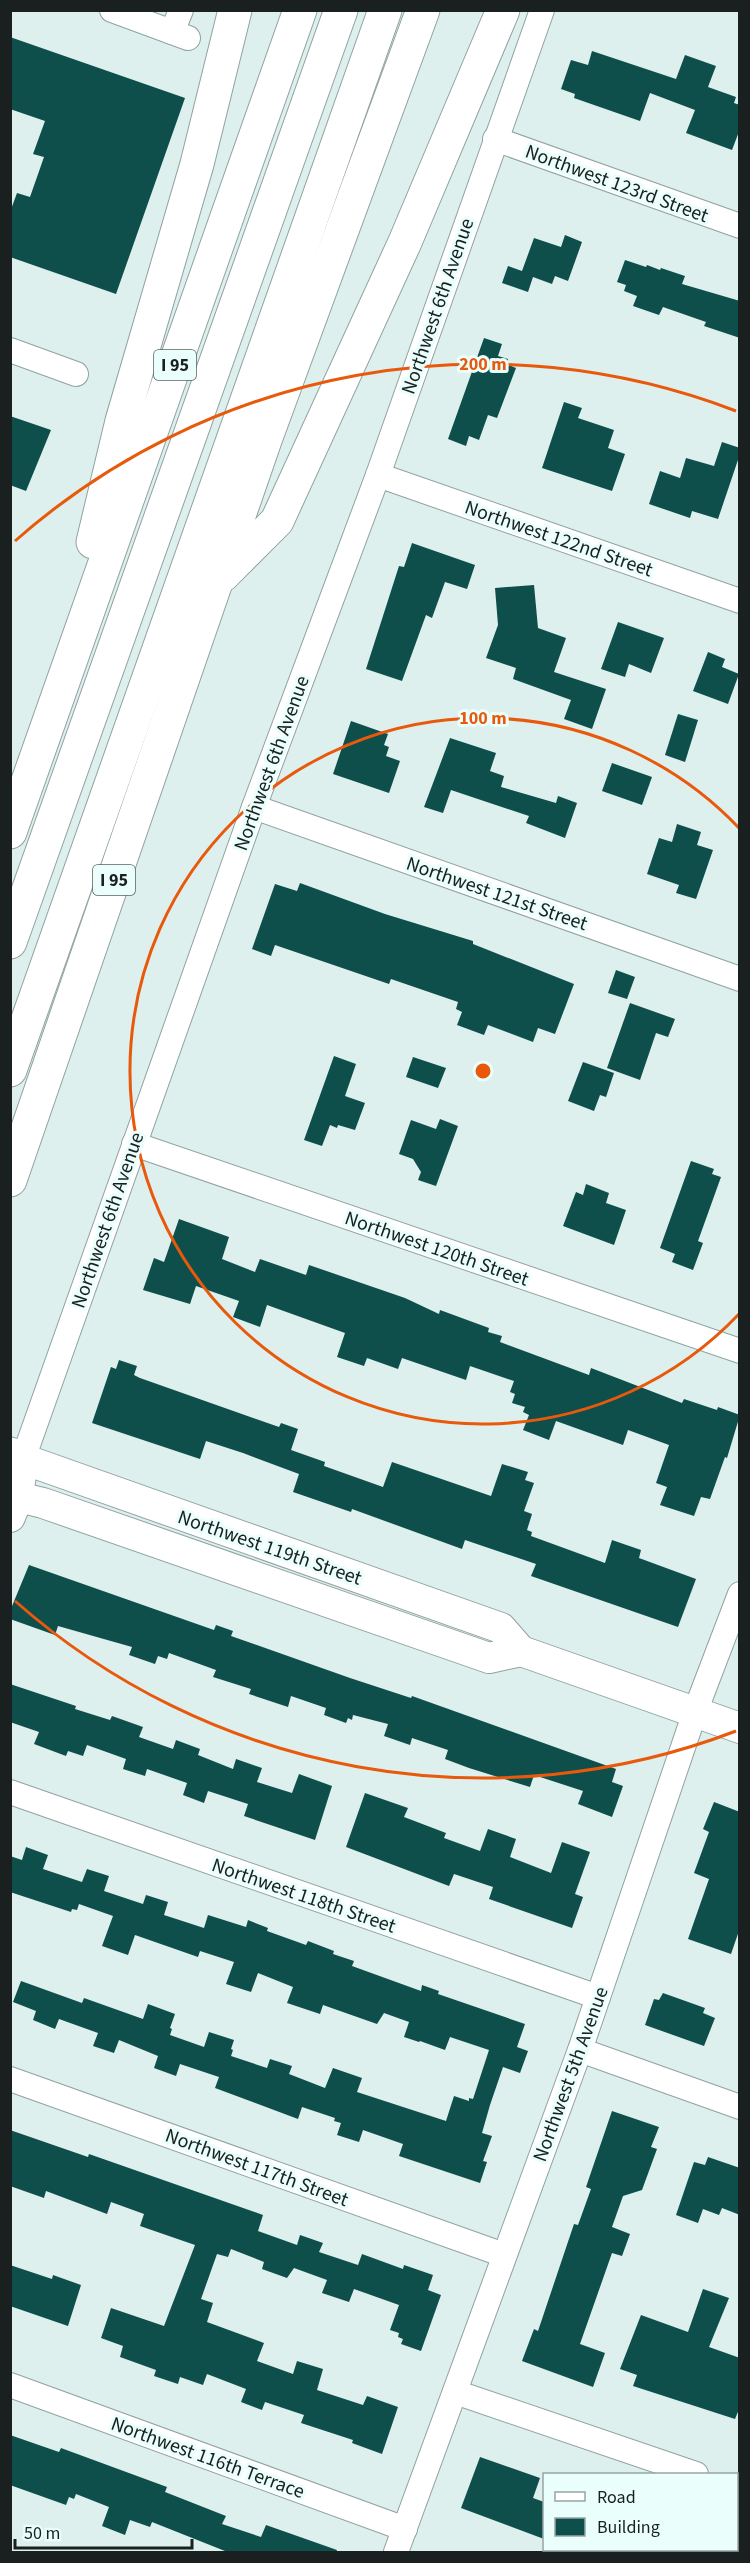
<svg xmlns="http://www.w3.org/2000/svg" width="750" height="2563" font-family="'Source Sans 3',sans-serif">
	<rect width="100%" height="100%" fill="#ddf0ee"/>
	<g fill="#0e4f4b">
		<polygon points="10,37 185,98 116,294 10,257 10,212 17,193 30,197 44,157 33,154 45,121 10,109"/>
		<polygon points="592,51 676,79 685,55 716,66 708,87 736,97 734,103 740,105 740,129 732,150 686,133 695,110 650,93 640,121 574,98 575,94 561,89 571,60 588,65"/>
		<polygon points="565,235 582,242 568,281 555,276 552,284 533,277 528,292 502,283 508,266 522,271 534,238 561,247"/>
		<polygon points="625,260 646,267 647,265 660,270 661,268 685,276 682,284 740,301 740,338 704,326 706,322 663,307 659,315 633,306 637,296 624,291 626,285 617,282"/>
		<polygon points="484,338 502,344 498,356 508,359 506,364 516,368 497,418 488,415 479,440 469,436 466,446 448,439"/>
		<polygon points="564,402 582,408 578,418 614,430 608,448 625,454 612,491 542,468"/>
		<polygon points="10,416 51,430 26,491 10,485"/>
		<polygon points="722,442 740,448 740,454 718,519 692,511 690,518 649,504 660,471 680,478 686,458 714,466"/>
		<polygon points="412,543 475,565 467,589 445,582 432,618 426,615 402,681 366,669 399,566 404,567"/>
		<polygon points="534,585 538,628 566,638 554,672 606,689 592,729 564,719 571,700 513,679 516,668 486,658 498,625 495,588"/>
		<polygon points="618,622 664,638 651,673 629,664 625,677 601,669"/>
		<polygon points="708,652 725,659 722,667 739,674 728,704 693,691"/>
		<polygon points="678,714 698,720 685,762 665,755"/>
		<polygon points="351,721 388,734 384,745 389,747 386,756 400,761 389,793 333,774"/>
		<polygon points="450,738 496,753 490,771 504,776 501,787 556,803 558,796 577,803 565,838 526,823 529,816 451,790 443,813 424,807"/>
		<polygon points="612,763 652,777 642,805 602,791"/>
		<polygon points="677,824 701,832 697,845 713,850 696,899 676,893 679,885 647,874 659,838 672,842"/>
		<polygon points="300,883 385,914 473,941 473,944 574,984 555,1034 538,1028 533,1042 488,1025 484,1035 457,1025 462,1012 456,1009 458,1002 391,979 389,984 275,945 271,956 252,949 275,884 297,891"/>
		<polygon points="616,970 635,977 627,999 608,993"/>
		<polygon points="630,1003 675,1019 668,1037 656,1033 640,1080 607,1068"/>
		<polygon points="334,1056 356,1064 345,1096 365,1103 355,1130 338,1125 337,1128 330,1125 322,1146 304,1140"/>
		<polygon points="413,1057 446,1068 438,1088 406,1077"/>
		<polygon points="583,1062 614,1073 606,1097 600,1095 594,1111 568,1101"/>
		<polygon points="440,1119 458,1126 436,1186 418,1180 421,1172 413,1159 399,1154 411,1120 436,1129"/>
		<polygon points="691,1161 714,1169 712,1174 721,1177 698,1241 703,1243 693,1270 672,1262 675,1254 660,1248"/>
		<polygon points="586,1184 609,1193 606,1203 626,1210 614,1245 563,1226 576,1192 583,1195"/>
		<polygon points="179,1219 229,1237 222,1259 255,1272 260,1259 306,1275 309,1265 405,1298 439,1314 440,1310 489,1328 488,1332 502,1336 500,1342 589,1375 591,1368 682,1403 684,1399 717,1410 718,1407 740,1415 727,1458 725,1457 710,1499 701,1497 694,1516 660,1505 667,1487 656,1483 669,1445 628,1430 623,1445 556,1421 549,1440 523,1430 529,1415 523,1412 525,1407 512,1403 515,1394 510,1392 514,1381 470,1366 466,1380 402,1358 398,1369 367,1358 364,1366 337,1357 345,1333 267,1305 260,1327 233,1317 239,1301 196,1286 190,1304 143,1290 154,1258 164,1262"/>
		<polygon points="119,1360 137,1366 134,1375 140,1378 279,1427 281,1423 298,1429 291,1450 325,1462 324,1466 383,1487 392,1462 491,1496 502,1464 528,1472 525,1480 534,1483 524,1511 532,1514 527,1530 532,1532 531,1536 605,1563 612,1540 641,1550 639,1558 696,1579 678,1627 531,1576 536,1564 465,1540 462,1549 352,1509 351,1512 293,1492 299,1474 243,1453 206,1441 200,1459 92,1423 111,1367 116,1369"/>
		<polygon points="29,1565 214,1630 216,1625 233,1631 231,1636 350,1678 411,1698 412,1696 616,1769 612,1782 623,1786 612,1817 578,1804 583,1791 534,1775 530,1787 469,1768 445,1759 448,1750 412,1738 410,1745 384,1736 388,1724 353,1715 352,1720 348,1718 346,1723 324,1715 326,1708 291,1696 288,1707 249,1694 251,1689 213,1677 216,1670 169,1653 167,1659 158,1656 155,1664 129,1655 132,1647 58,1626 55,1635 10,1619 10,1611"/>
		<polygon points="10,1684 76,1706 75,1709 110,1720 112,1716 143,1727 139,1737 173,1749 176,1740 200,1749 198,1755 233,1769 236,1759 262,1768 257,1782 292,1793 299,1774 332,1786 315,1840 244,1816 248,1804 208,1791 204,1803 183,1795 187,1783 147,1769 145,1776 123,1769 126,1759 87,1745 83,1756 68,1751 66,1756 34,1744 39,1732 10,1722"/>
		<polygon points="365,1793 408,1808 404,1817 446,1833 444,1838 480,1851 488,1829 516,1839 510,1857 551,1873 562,1842 590,1852 575,1894 583,1897 572,1928 489,1899 493,1887 454,1874 449,1886 346,1847"/>
		<polygon points="714,1802 740,1812 740,1928 731,1954 688,1939 709,1879 694,1873 709,1832 703,1829"/>
		<polygon points="26,1847 48,1855 43,1869 82,1882 87,1869 109,1876 104,1891 143,1904 146,1895 168,1902 164,1915 204,1928 208,1915 246,1927 248,1920 268,1928 267,1931 306,1945 308,1941 334,1951 333,1954 354,1961 352,1966 421,1991 422,1985 439,1991 438,1994 525,2024 517,2047 528,2051 520,2073 503,2067 490,2105 482,2133 492,2136 483,2161 487,2162 480,2183 399,2156 403,2144 363,2130 359,2142 337,2135 341,2123 334,2121 335,2118 302,2107 298,2119 215,2088 219,2077 180,2064 176,2076 154,2068 158,2056 119,2040 114,2053 93,2046 98,2033 59,2019 55,2029 33,2020 36,2011 13,2002 21,1981 82,2003 84,1998 143,2019 148,2004 175,2014 170,2028 172,2029 170,2035 204,2047 209,2032 234,2040 231,2049 233,2050 231,2056 267,2068 270,2059 292,2066 289,2074 325,2088 333,2068 362,2078 357,2092 446,2121 454,2096 469,2101 469,2098 473,2099 489,2050 450,2037 445,2050 420,2041 419,2042 404,2037 409,2022 384,2013 377,2024 323,2005 320,2014 287,2003 293,1987 258,1973 251,1992 226,1984 234,1962 200,1951 198,1957 135,1935 128,1955 102,1946 113,1916 79,1904 77,1910 72,1909 71,1912 10,1892 10,1856 22,1860"/>
		<polygon points="663,1993 705,2008 703,2013 715,2018 704,2046 645,2025 654,1999 659,2000"/>
		<polygon points="612,2111 659,2127 651,2147 657,2149 642,2190 623,2196 612,2227 630,2234 622,2256 612,2253 580,2344 605,2353 593,2387 522,2361 534,2329 538,2331 574,2224 578,2225 591,2189 586,2187"/>
		<polygon points="10,2130 88,2157 89,2154 263,2215 258,2231 297,2245 300,2235 323,2243 319,2252 358,2265 362,2254 403,2269 404,2265 433,2275 428,2290 441,2295 421,2351 401,2344 403,2339 398,2337 399,2333 390,2330 399,2305 354,2289 349,2302 322,2293 327,2280 294,2268 287,2278 262,2269 264,2262 231,2249 228,2257 217,2254 201,2299 213,2303 207,2322 264,2343 257,2361 293,2374 297,2361 323,2369 317,2390 363,2405 367,2396 398,2407 382,2454 352,2443 353,2440 301,2423 304,2415 265,2402 262,2410 241,2402 246,2389 207,2374 203,2385 180,2377 178,2384 154,2376 156,2370 120,2357 123,2346 101,2338 111,2308 164,2326 195,2245 140,2226 144,2214 111,2202 107,2214 46,2191 44,2198 10,2186"/>
		<polygon points="708,2157 740,2168 740,2215 722,2208 719,2215 703,2209 698,2223 676,2215 694,2162 705,2165"/>
		<polygon points="10,2265 52,2279 53,2275 81,2285 68,2326 10,2306"/>
		<polygon points="703,2289 729,2298 709,2347 740,2358 740,2407 735,2419 633,2386 637,2375 620,2369 641,2315 688,2332"/>
		<polygon points="10,2435 59,2452 61,2448 167,2487 165,2492 226,2516 222,2524 261,2537 266,2525 337,2550 336,2553 230,2553 152,2522 150,2527 130,2520 125,2535 102,2526 109,2507 76,2494 74,2499 69,2497 66,2505 10,2485"/>
		<polygon points="480,2457 540,2478 533,2498 544,2502 544,2539 461,2508"/>
	</g>
	<g fill="none" stroke-linecap="round" stroke-linejoin="round">
		<defs>
			<g id="minor">
				<polyline points="112,10 188,38"/>
				<polyline points="172,32 181,10"/>
				<polyline points="495,139 740,226"/>
				<polyline points="10,350 76,374"/>
				<polyline points="378,475 740,601"/>
				<polyline points="254,807 740,979"/>
				<polyline points="134,1144 740,1351"/>
				<polyline points="23,1459 254,807 378,475 542,10"/>
				<polyline points="10,1792 598,1997"/>
				<polyline points="580,2050 740,2107"/>
				<polyline points="10,2079 504,2255"/>
				<polyline points="10,2385 405,2529"/>
				<polyline points="455,2392 696,2474"/>
				<polyline points="736,2488 740,2489"/>
				<polyline points="396,2552 580,2050 695,1712 740,1594"/>
			</g>
			<g id="major">
				<polyline points="10,1495 43,1503 489,1658 521,1651"/>
				<polyline points="10,1517 18,1497 23,1459 501,1628 521,1651 740,1728"/>
			</g>
			<g id="highway">
				<polyline points="93,542 122,421 197,164 235,10"/>
				<polyline points="223,575 277,521 405,242 503,10"/>
				<polyline points="10,832 300,10"/>
				<polyline points="10,942 341,10"/>
				<polyline points="10,1070 385,10"/>
				<polyline points="10,1180 265,440 423,10"/>
				<polyline points="10,1454 23,1459"/>
			</g>
		</defs>
		<use href="#minor" stroke="#90a2a0" stroke-width="26"/>
		<use href="#major" stroke="#90a2a0" stroke-width="32"/>
		<use href="#highway" stroke="#90a2a0" stroke-width="35"/>
		<use href="#minor" stroke="#fff" stroke-width="24"/>
		<use href="#major" stroke="#fff" stroke-width="30"/>
		<use href="#highway" stroke="#fff" stroke-width="33"/>
	</g>
	<g fill="none" stroke="#e8590c" stroke-width="3">
		<path d="M739 1314A353 353 0 1 1 739 828"/>
		<path d="M736 1731A707 707 0 0 1 15 1601M15 541A707 707 0 0 1 736 411"/>
	</g>
	<g text-anchor="middle" stroke-width="6" stroke-linejoin="round" paint-order="stroke">
		<g fill="#eafefc" stroke="#586361" stroke-width="1.5">
			<rect x="154" y="350" width="42" height="30" rx="4.5"/>
			<rect x="93" y="865" width="42" height="30" rx="4.5"/>
		</g>
		<g font-size="18" font-weight="bold" fill="#19201f">
			<text x="175" y="371">I 95</text>
			<text x="114" y="886">I 95</text>
		</g>
		<g font-size="20" fill="#19201f" stroke="#eafefc">
			<text transform="translate(617 183) rotate(20)" y="7">Northwest 123rd Street</text>
			<text transform="translate(437 306) rotate(-71)" y="7">Northwest 6th Avenue</text>
			<text transform="translate(559 538) rotate(19)" y="7">Northwest 122nd Street</text>
			<text transform="translate(271 763) rotate(-70)" y="7">Northwest 6th Avenue</text>
			<text transform="translate(497 893) rotate(19)" y="7">Northwest 121st Street</text>
			<text transform="translate(107 1220) rotate(-71)" y="7">Northwest 6th Avenue</text>
			<text transform="translate(437 1248) rotate(19)" y="7">Northwest 120th Street</text>
			<text transform="translate(270 1547) rotate(19)" y="7">Northwest 119th Street</text>
			<text transform="translate(304 1895) rotate(19)" y="7">Northwest 118th Street</text>
			<text transform="translate(570 2074) rotate(-70)" y="7">Northwest 5th Avenue</text>
			<text transform="translate(257 2167) rotate(20)" y="7">Northwest 117th Street</text>
			<text transform="translate(208 2457) rotate(20)" y="7">Northwest 116th Terrace</text>
		</g>
	</g>
	<circle cx="483" cy="1071" r="9" fill="#e8590c" stroke="#eafefc" stroke-width="3"/>
	<g font-size="18" text-anchor="middle" font-weight="bold" fill="#e8590c" stroke="#eafefc" stroke-width="6" stroke-linejoin="round" paint-order="stroke">
		<text x="483" y="370">200 m</text>
		<text x="483" y="724">100 m</text>
	</g>
	<rect width="750" height="2563" fill="none" stroke="#19201f" stroke-width="24"/>
	<rect x="543" y="2473" width="195" height="78" fill="#eafefc" stroke="#96a5a4" stroke-width="1.5"/>
	<rect x="555" y="2492" width="30" height="9" fill="#ffffff" stroke="#96a5a4" stroke-width="1.5"/>
	<text x="597" y="2503" font-size="18" fill="#19201f">Road</text>
	<rect x="555" y="2518" width="30" height="18" fill="#0e4f4b" stroke="#96a5a4" stroke-width="1.5"/>
	<text x="597" y="2533" font-size="18" fill="#19201f">Building</text>
	<path d="M15 2539v9h177v-9" fill="none" stroke="#19201f" stroke-width="3"/>
	<text x="24" y="2539" font-size="18" fill="#19201f" stroke="#eafefc" stroke-width="4.5" paint-order="stroke">50 m</text>
</svg>
